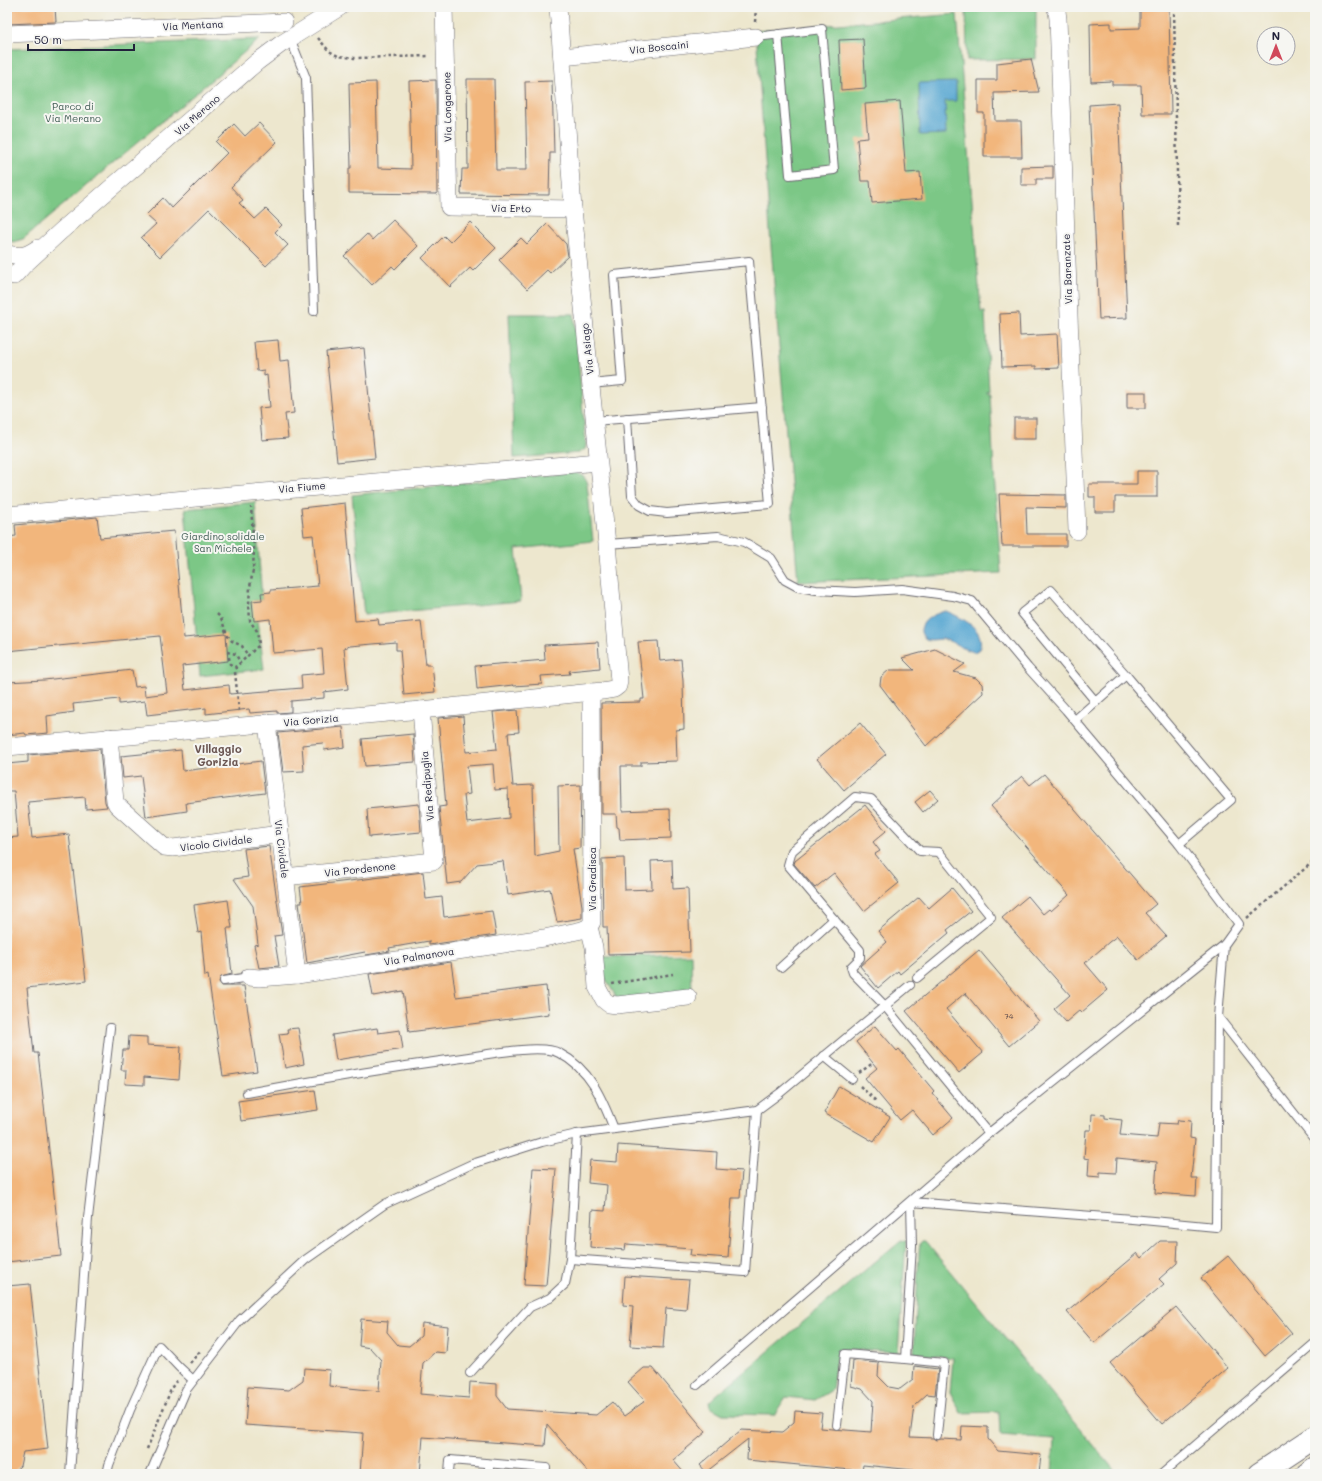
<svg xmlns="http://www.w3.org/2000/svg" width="1322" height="1481" font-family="Mali,sans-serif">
	<rect width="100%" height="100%" fill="#f6f6f2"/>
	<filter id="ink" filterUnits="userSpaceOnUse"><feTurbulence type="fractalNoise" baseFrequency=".025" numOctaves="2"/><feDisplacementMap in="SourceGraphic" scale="8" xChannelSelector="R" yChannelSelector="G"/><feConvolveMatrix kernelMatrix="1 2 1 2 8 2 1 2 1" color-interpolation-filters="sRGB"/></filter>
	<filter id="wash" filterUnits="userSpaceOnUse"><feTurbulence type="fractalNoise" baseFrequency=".012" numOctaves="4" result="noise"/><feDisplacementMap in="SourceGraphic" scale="16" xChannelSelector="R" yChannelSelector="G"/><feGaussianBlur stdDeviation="0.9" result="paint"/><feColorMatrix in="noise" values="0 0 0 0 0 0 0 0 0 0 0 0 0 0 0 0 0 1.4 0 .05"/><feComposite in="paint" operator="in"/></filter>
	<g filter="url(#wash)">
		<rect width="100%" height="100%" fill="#ede7ce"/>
		<g fill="#7bc786" stroke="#4e7460">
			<polygon points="1036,7 1036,59 967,60 966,8"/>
			<polygon points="957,14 981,312 985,312 989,392 987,392 987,394 990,394 994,474 1001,573 798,582 771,246 756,31"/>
			<polygon points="260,39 23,239 13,242 7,240 7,49"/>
			<polygon points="509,314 574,314 586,445 585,449 579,453 514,458"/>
			<path d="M574,472C581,473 585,477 587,484L593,541L516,549L521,601L364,615L352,495Z"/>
			<polygon points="255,502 262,600 253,601 258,620 264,669 200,676 185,509"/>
			<polygon points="691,954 692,992 619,1002 604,976 603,957"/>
			<polygon points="901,1240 906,1241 898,1352 843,1349 836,1358 832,1390 815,1400 786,1397 774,1415 723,1414 710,1407 709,1402 714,1397"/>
			<polygon points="922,1241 925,1241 1115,1471 1115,1474 1052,1474 1054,1439 1000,1435 999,1412 961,1413 950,1392 953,1358 914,1353 919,1251 920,1243"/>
		</g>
		<g fill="#58a7d2" stroke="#3d6486">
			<polygon points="956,82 956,101 945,101 946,134 920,135 919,83"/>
			<path d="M946,611C962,618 987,629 979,650L974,652C963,650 954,641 942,639C937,639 931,641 926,639C923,637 922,635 921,632C920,620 936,613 946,611Z"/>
		</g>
		<g id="blocks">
			<g fill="#f2b67c" fill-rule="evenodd">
				<polygon points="7,7 55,7 56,22 7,24"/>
				<polygon points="1140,7 1169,7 1171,114 1142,114 1141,85 1112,85 1112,81 1091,82 1090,24 1111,23 1111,29 1140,28"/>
				<polygon points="863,39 866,88 841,90 839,40"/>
				<polygon points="1031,59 1039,92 994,93 995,121 1021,121 1022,157 984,157 984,113 978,113 978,80 997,80 997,63"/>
				<polygon points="467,79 494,79 496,170 527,170 525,82 552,81 554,153 550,153 549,195 461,194 462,169 468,169"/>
				<polygon points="436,80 437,194 349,193 349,168 351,168 349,83 376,82 378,168 411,169 409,81"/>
				<polygon points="900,101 906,173 920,172 922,199 872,203 870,181 861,181 857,139 868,138 865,104"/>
				<polygon points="1118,103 1127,318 1099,319 1089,105"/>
				<polygon points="259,123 277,142 231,187 243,200 239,203 255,219 266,209 282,225 275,232 288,245 266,266 209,209 160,257 141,238 156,224 146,215 163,198 172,208 227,153 216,142 234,124 245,136"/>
				<polygon points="1053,166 1053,179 1036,179 1036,185 1021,185 1021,167"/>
				<polygon points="393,220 418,246 395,269 392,266 372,285 344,256 367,234 372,240"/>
				<polygon points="470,222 496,248 473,271 470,268 450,287 422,258 444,236 450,242"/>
				<polygon points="547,224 566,244 568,256 550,273 547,270 527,289 499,260 521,238 527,244"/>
				<polygon points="1019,313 1020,336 1057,334 1059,368 1036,369 1036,366 1002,367 1000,314"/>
				<polygon points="278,340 280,361 289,360 294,413 285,414 288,438 262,440 259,408 270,407 267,375 264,376 264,370 257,371 254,342"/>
				<polygon points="364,348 375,458 337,462 326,352"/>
				<rect x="1127" y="392" width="19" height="16"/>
				<rect x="1014" y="418" width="22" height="21"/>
				<polygon points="1137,471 1157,471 1157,497 1115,497 1115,512 1095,512 1095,497 1089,497 1089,484 1137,484"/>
				<polygon points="999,494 1066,495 1066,508 1026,507 1027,534 1066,534 1066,546 1002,546"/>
				<polygon points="345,503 355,621 378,619 379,625 421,621 426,665 432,665 435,692 404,695 400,650 396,650 396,642 350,646 344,648 348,689 324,692 324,698 291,701 291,712 277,713 277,711 250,713 249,709 206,714 206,708 147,715 145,701 119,704 119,699 73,704 74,712 47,716 48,733 26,735 25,733 7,735 7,682 44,680 132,670 135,687 144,686 145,696 167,693 160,636 7,651 7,537 16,536 15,525 97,517 100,538 174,531 184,638 226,634 228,661 182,666 185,690 229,685 230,694 302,688 301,675 324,673 322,649 273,653 270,619 254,621 252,601 262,600 261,593 271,592 271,590 318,586 313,535 304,536 301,508"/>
				<polygon points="658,641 660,661 681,659 683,681 684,729 676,730 677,761 641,762 641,766 621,766 622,811 670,809 671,838 620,840 619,828 617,827 616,814 602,814 601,703 641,702 641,699 644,699 638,642"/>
				<polygon points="598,642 600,668 569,671 570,674 541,676 542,684 514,686 513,685 477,689 475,666 545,660 544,645"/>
				<polygon points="935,649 965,664 954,672 976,678 982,684 983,693 926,746 880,685 881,677 889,670 914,670 902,658"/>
				<path d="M517,710L519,732L508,733L513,786L533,785L535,856L559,851L558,786L581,785L580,848L573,849L582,906V918L557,922L550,889L508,895L503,861L477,864L461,882L447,884L439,807L446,806L438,718L463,716L466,752L497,749L493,712ZM493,764L495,790L508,789L509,818L467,823L464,795L470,794L467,766Z"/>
				<polygon points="860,723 886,754 844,790 817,759"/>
				<polygon points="343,727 345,747 324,750 323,743 302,745 304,771 283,772 278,733"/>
				<polygon points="413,734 415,762 365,766 362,739"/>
				<polygon points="100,749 105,802 107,807 86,809 85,797 28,802 32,838 69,834 86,981 27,988 34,1053 38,1053 61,1256 7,1262 7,838 18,837 14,791 7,791 7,764 28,762 28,755"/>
				<polygon points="181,750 183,771 261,761 265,793 186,803 187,811 146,817 141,776 123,778 121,756"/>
				<polygon points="1044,774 1156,904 1145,913 1166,936 1138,960 1117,936 1109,942 1085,963 1108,990 1082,1012 1080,1010 1066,1022 1054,1009 1070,995 1002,918 1028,896 1043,914 1049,909 1051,911 1069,895 991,806 1005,793 1004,792 1022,776 1030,785"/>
				<polygon points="930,790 938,799 923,812 915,802"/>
				<polygon points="419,804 421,832 369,837 367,809"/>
				<polygon points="865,805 886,831 873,842 880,851 875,854 899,883 864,911 834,873 815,888 794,864 795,861"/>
				<polygon points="269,846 282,935 274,936 279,966 259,968 254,945 258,944 253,906 234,879 248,877 244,849"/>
				<polygon points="624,858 625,890 652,889 651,861 672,860 673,889 688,888 690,952 608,954 607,927 603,927 602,859"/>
				<polygon points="423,872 426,899 442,897 444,917 492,911 496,935 429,945 429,941 389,948 390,951 366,955 365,952 307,963 299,903 302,903 300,887"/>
				<polygon points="952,888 971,911 947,930 949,933 900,974 898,971 878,988 860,966 887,942 878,931 919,897 929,908"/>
				<polygon points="228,900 232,928 227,928 232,974 221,977 219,982 222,986 244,986 257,1071 223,1076 208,975 205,976 201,932 198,933 194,905"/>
				<polygon points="979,950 1039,1021 1009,1046 965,993 946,1009 983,1053 959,1073 906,1011"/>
				<polygon points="451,962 456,997 546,986 549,1014 409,1032 403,991 373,996 369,974"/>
				<polygon points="875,1026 897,1051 899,1049 934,1091 932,1093 953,1118 933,1135 912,1110 900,1120 865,1078 877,1068 856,1042"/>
				<polygon points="298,1028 304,1064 285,1068 279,1034 288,1033 287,1029"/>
				<polygon points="377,1028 378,1033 400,1030 403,1049 336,1060 332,1035"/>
				<polygon points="129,1036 147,1037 147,1045 181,1047 179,1080 144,1077 144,1085 125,1084 126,1070 121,1070 123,1050 128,1050"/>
				<polygon points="839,1086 890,1117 874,1142 824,1113"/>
				<polygon points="315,1090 318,1110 241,1121 238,1101"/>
				<polygon points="1092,1114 1105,1115 1105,1118 1122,1120 1120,1135 1157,1138 1159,1123 1177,1124 1178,1120 1191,1121 1190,1138 1195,1139 1191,1178 1197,1178 1196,1196 1155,1193 1157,1162 1117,1158 1116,1173 1100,1172 1100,1177 1088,1176 1089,1159 1084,1158 1086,1130 1091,1130"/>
				<polygon points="618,1145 717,1152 716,1169 742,1171 740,1198 732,1198 728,1258 690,1255 691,1249 626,1244 625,1250 590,1247 592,1210 605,1211 607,1185 588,1183 590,1160 617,1162"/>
				<polygon points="533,1168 556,1169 546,1286 524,1285"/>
				<polygon points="1160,1241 1178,1241 1177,1263 1159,1279 1164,1284 1094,1343 1067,1312 1137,1253 1141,1258"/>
				<polygon points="1228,1256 1292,1333 1265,1356 1201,1278"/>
				<polygon points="625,1276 689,1280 686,1310 666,1308 663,1348 630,1346 633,1306 623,1305"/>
				<polygon points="30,1284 48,1449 23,1452 20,1466 11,1474 7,1474 7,1286"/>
				<polygon points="1176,1307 1228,1368 1162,1424 1110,1363"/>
				<polygon points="361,1319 388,1321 387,1332 398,1345 409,1346 421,1336 422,1323 448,1326 446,1353 435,1352 423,1363 420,1394 469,1398 470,1382 497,1384 497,1396 507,1409 596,1415 612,1402 624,1416 645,1401 628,1382 644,1368 653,1368 706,1432 673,1460 685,1474 590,1474 547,1424 545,1446 423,1437 420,1474 360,1474 363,1433 245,1425 248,1387 289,1390 303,1380 304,1368 330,1370 329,1386 379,1391 381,1360 370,1348 359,1346"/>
				<polygon points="853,1361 879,1363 878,1376 889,1387 900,1389 913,1379 914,1366 938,1369 935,1395 927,1394 914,1406 910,1437 933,1438 937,1440 941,1439 961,1440 962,1426 988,1427 988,1439 998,1451 1041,1455 1039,1474 913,1474 914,1470 863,1465 862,1471 747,1460 748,1439 706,1472 700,1465 741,1430 782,1432 794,1422 795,1411 822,1413 820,1428 871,1432 873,1401 862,1389 851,1386"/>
			</g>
		</g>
	</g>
	<g filter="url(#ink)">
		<use href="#blocks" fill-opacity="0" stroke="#69676e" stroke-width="1"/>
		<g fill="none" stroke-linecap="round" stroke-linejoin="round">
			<defs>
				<g id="service">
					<polyline points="756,37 822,29 834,170 790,175 778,34"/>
					<polyline points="290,38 306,78 314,311"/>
					<polyline points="590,384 622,381 614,275 749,261 770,504 667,513 650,511 639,505 632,496 627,418"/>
					<polyline points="594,421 762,407"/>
					<polyline points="607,544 718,536 744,542 756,549 771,558 785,580 798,587 816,590 855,592 902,589 953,596 972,601 1028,668 1066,710 1179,844 1239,924 1224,945 989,1133 697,1385"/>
					<polyline points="1096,702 1022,613 1051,590 1126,675 1231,800 1179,844"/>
					<polyline points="1075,720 1126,675"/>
					<polyline points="781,967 834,919"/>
					<polyline points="917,978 991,917 939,852 920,851 871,799 855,797 792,851 788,865 860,950 860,958 851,967 853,973 884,1005 989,1133"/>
					<polyline points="224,981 249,977"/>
					<polyline points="1218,1017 1315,1140"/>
					<polyline points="824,1056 852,1079"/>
					<path d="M247,1093C321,1079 395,1067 469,1057C489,1054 542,1044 559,1053C590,1069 602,1098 614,1129"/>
					<polyline points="570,1259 745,1272 757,1110"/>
					<polyline points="470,1373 530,1307 550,1298 565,1284 570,1259 577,1134"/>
					<polyline points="837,1425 845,1354 905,1359"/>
					<polyline points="937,1435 944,1363 905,1359 912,1246 911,1202 1132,1219 1216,1227 1218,1017 1224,945"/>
					<polyline points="70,1474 88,1218 110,1028"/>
					<polyline points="107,1474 109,1465 130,1410 159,1346 179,1367 193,1380"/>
					<polyline points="150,1474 186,1390 240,1320 305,1260 385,1204 472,1164 542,1142 577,1134 757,1110 780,1093 910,985"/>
					<polyline points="449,1474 450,1460 546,1468"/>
					<polyline points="489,1474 489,1464"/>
					<polyline points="1162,1474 1315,1343"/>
				</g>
				<g id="minor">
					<polyline points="444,7 449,207 573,209"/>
					<polyline points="1055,7 1057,11 1058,19 1077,531"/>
					<polyline points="7,34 284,22"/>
					<polyline points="562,57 756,37"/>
					<path d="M8,254C22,257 26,256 38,248"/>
					<polyline points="14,276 23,266 61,231 257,62 281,44 340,7"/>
					<polyline points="7,515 598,462"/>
					<polyline points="591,692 592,922 589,927 594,947 597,987 604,1000 609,1004 617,1005 688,997"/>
					<polyline points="267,723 297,975"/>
					<polyline points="109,737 115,801 117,805 164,847 173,848 280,834"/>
					<polyline points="7,747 421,710 602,691 614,689 618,686 619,681 607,544 573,209 558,7"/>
					<polyline points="285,877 434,861 421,710"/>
					<polyline points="249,977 259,978 297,975 544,938 582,930 589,927"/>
				</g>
				<g id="motorway">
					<polyline points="1259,1474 1315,1437"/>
					<polyline points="1307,1474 1315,1468"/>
				</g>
			</defs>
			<use href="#service" stroke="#69676e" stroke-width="10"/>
			<use href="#minor" stroke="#69676e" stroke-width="18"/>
			<use href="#motorway" stroke="#69676e" stroke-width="24"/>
			<g stroke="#69676e" stroke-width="2.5" stroke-dasharray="3 3" stroke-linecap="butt">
				<polyline points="1174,7 1178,227"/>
				<polyline points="755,22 756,7"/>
				<polyline points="318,38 329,51 338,56 354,58 430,56"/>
				<polyline points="217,614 221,618 227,635 232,641 242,646 248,656"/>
				<polyline points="227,652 236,654 240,663"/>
				<polyline points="229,657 230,664 236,667"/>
				<polyline points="239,711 235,672 236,667 259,645 257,631 250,621 249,604 250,587 253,570 254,549 251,507"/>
				<polyline points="1247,918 1315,860"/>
				<polyline points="612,984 673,974"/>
				<polyline points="859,1073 873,1063"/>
				<polyline points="860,1086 877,1102"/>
				<polyline points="190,1363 201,1350"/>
				<polyline points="147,1449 172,1387 177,1380"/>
			</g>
			<use href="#service" stroke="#fff" stroke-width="8"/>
			<use href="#minor" stroke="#fff" stroke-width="17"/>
			<use href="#motorway" stroke="#fff" stroke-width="22"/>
		</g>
	</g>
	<g text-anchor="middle" stroke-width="4" stroke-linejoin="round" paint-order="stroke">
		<g font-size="8" fill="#56474b">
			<text x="1009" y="1019">74</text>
		</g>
		<g font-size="10" fill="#22223b" stroke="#f6f6f2">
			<text transform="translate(193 25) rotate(-3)" y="4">Via Mentana</text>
			<text transform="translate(659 47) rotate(-6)" y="4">Via Boscaini</text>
			<text transform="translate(447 107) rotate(-91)" y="4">Via Longarone</text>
			<text transform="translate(197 115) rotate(-41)" y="4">Via Merano</text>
			<text transform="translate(511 208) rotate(1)" y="4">Via Erto</text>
			<text transform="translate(1067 269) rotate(-92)" y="4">Via Baranzate</text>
			<text transform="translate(587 349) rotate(-96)" y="4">Via Asiago</text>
			<text transform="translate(302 487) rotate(-5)" y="4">Via Fiume</text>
			<text transform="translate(311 720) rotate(-5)" y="4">Via Gorizia</text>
			<text transform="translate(427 786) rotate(-95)" y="4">Via Redipuglia</text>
			<text transform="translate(216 843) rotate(-7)" y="4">Vicolo Cividale</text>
			<text transform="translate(282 849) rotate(83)" y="4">Via Cividale</text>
			<text transform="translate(360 869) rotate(-6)" y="4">Via Pordenone</text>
			<text transform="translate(592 879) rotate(-90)" y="4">Via Gradisca</text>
			<text transform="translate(419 956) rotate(-9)" y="4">Via Palmanova</text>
		</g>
		<g font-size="10" fill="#415c55" stroke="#f6f6f2">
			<text x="73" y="110">Parco di<tspan x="73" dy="12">Via Merano</tspan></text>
			<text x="223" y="540">Giardino solidale<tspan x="223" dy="12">San Michele</tspan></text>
		</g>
		<g font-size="11" font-weight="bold" fill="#6b5652" stroke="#f6f6f2">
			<text x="218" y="753">Villaggio<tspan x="218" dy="13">Gorizia</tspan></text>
		</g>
	</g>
	<rect width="1322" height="1481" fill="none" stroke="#f6f6f2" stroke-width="24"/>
	<g transform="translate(1276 46)"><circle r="19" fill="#f6f6f2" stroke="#a1a1a9"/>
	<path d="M0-3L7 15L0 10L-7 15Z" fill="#d1495b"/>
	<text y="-6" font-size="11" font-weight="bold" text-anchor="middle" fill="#22223b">N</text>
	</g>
	<path d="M28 44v6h106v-6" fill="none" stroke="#22223b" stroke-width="2"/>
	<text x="34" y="44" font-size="12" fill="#22223b" stroke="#f6f6f2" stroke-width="3" paint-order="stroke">50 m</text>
</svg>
